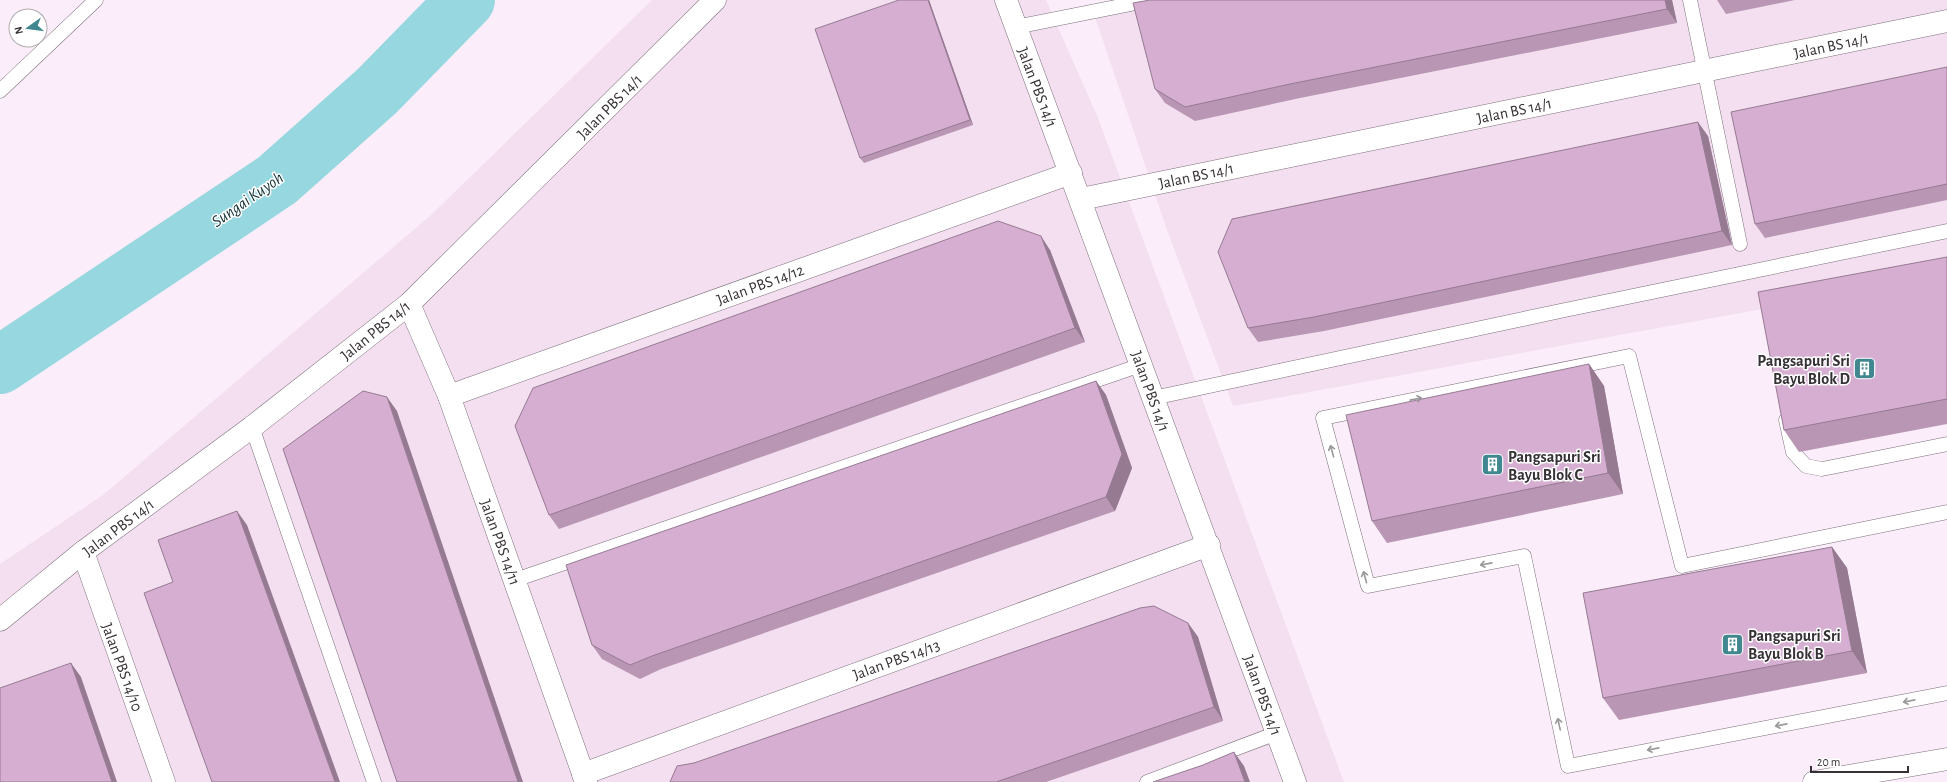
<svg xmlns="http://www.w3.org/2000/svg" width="1947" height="782" font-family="'Alegreya Sans',sans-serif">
	<rect width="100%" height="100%" fill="#fbedf9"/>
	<g fill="#f3dff0">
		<polygon points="652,0 1046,0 1098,118 1344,782 0,782 0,564 103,495 431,215"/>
		<polygon points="1145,0 1947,0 1947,275 1233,406 1167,230 1093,11"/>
	</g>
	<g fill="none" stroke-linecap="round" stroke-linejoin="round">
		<polyline stroke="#97d7df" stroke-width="58" points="0,365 277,180 377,91 466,0"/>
		<defs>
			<g id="service">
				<polyline points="1690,0 1740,244"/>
				<polyline points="1016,27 1151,0"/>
				<polyline points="0,91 96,0"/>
				<polyline points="1153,398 1565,310 1947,231"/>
				<polyline points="1786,420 1793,452 1806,466 1822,469 1947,444"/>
				<polyline points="252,427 374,782"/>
				<polyline points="1947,512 1682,566 1629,356 1323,418 1368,586 1524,556 1568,766 1947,693"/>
				<polyline points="515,580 1141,365"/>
				<polyline points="1147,782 1277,733"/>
			</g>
			<g id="minor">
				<polyline points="1006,0 1295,782"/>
				<polyline points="1081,199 1947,21"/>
				<polyline points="409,304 715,0"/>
				<polyline points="449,396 1071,173"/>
				<polyline points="83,552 164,782"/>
				<polyline points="583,774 1209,545"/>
				<polyline points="1814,782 1947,759"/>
			</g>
			<polyline id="tertiary" points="0,620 83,552 252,427 409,304 449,396 586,782"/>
		</defs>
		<use href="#service" stroke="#7c6f7a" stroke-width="15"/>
		<use href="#minor" stroke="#7c6f7a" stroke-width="23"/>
		<use href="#tertiary" stroke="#7c6f7a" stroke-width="23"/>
		<use href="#service" stroke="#fff" stroke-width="14"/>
		<use href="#minor" stroke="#fff" stroke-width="22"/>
		<use href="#tertiary" stroke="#fff" stroke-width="22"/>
	</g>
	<g fill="#b896b4">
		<polygon points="899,0 929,0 973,125 864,163 860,158"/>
		<polygon points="1672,0 1677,23 1300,98 1195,121 1165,103 1155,89"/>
		<polygon points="1717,0 1795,0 1726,14"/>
		<polygon points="1947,67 1947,200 1765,238 1755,224"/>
		<polygon points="1708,136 1732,245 1324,331 1258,342 1248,328"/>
		<polygon points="1050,250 1085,342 559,529 549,515"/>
		<polygon points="1947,257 1947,424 1799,452 1784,430"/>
		<polygon points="1589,364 1604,386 1623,494 1387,543 1372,521"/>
		<polygon points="1096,381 1106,395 1132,468 1115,511 661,669 640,679 602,659 592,645"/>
		<polygon points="1832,547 1847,568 1867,673 1619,720 1603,698"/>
		<polygon points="1188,623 1198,637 1223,721 1046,782 670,782 694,763"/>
	</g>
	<g fill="#967a92">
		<polygon points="928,0 929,0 973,125 970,120"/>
		<polygon points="1665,0 1672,0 1677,23 1667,9"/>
		<polygon points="1698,122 1708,136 1732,245 1722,231"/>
		<polygon points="1041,236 1050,250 1085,342 1075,328"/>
		<polygon points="1589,364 1604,386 1623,494 1608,473"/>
		<polygon points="1096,381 1106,395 1132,468 1115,511 1106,497"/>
		<polygon points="387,397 397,411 523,782 518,782"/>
		<polygon points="237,511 247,525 340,782 335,782"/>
		<polygon points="1832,547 1847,568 1867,673 1852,651"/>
		<polygon points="1188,623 1198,637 1223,721 1214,707"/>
		<polygon points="71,663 81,677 117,782 112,782"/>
		<polygon points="1234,752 1244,766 1250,782 1245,782"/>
	</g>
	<g fill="#d6aed1" stroke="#967a92">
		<polygon points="899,0 928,0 970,120 860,158 815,29"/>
		<polygon points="1150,0 1665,0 1667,9 1290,84 1185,107 1155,89 1133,3"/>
		<polygon points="1947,67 1947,184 1755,224 1731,112"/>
		<polygon points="1698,122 1722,231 1314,317 1248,328 1218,252 1232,219"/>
		<polygon points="998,221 1041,236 1075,328 549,515 515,426 533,388"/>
		<polygon points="1947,257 1947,399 1784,430 1758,292"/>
		<polygon points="1589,364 1608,473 1372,521 1346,415"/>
		<polygon points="1096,381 1122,454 1106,497 652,656 630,665 592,645 566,565"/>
		<polygon points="363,391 387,397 518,782 397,782 283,449"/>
		<polygon points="237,511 335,782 212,782 144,593 173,582 158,540"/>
		<polygon points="1832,547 1852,651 1603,698 1583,593"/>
		<polygon points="1154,606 1188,623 1214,707 996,782 670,782 677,766 694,763 1140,608"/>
		<polygon points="71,663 112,782 0,782 0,688"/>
		<polygon points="1234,752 1245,782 1153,782 1203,765"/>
	</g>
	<defs><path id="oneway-shaft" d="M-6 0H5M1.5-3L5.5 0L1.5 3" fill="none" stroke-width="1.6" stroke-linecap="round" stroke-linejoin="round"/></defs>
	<g stroke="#9a989a">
		<use href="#oneway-shaft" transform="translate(1416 399) rotate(-11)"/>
		<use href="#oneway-shaft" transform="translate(1332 451) rotate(-105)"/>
		<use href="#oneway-shaft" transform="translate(1486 564) rotate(169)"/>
		<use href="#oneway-shaft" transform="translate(1365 577) rotate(-105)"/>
		<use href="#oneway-shaft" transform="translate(1909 701) rotate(169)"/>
		<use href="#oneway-shaft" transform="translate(1559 724) rotate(-102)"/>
		<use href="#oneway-shaft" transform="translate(1781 725) rotate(169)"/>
		<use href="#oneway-shaft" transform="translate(1653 749) rotate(169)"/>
	</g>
	<defs>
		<symbol id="building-square" viewBox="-11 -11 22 22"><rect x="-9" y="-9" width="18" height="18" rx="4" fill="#408790" stroke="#fff"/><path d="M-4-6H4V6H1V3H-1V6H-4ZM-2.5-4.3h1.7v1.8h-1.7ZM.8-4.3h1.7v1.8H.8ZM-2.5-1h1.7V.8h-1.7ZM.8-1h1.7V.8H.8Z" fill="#fff"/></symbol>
	</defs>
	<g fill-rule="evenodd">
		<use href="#building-square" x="1852" y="356" width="25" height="25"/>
		<use href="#building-square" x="1480" y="452" width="25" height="25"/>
		<use href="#building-square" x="1720" y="632" width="25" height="25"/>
	</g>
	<g text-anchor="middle" stroke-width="3" stroke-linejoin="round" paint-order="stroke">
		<g font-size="16" fill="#363135" stroke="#fff">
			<text transform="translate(1831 45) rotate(-12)" y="6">Jalan BS 14/1</text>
			<text transform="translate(1038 87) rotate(69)" y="6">Jalan PBS 14/1</text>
			<text transform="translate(609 106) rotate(-45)" y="6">Jalan PBS 14/1</text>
			<text transform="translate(1514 110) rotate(-12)" y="6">Jalan BS 14/1</text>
			<text transform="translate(1196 175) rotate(-12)" y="6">Jalan BS 14/1</text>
			<text transform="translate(760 284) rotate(-20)" y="6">Jalan PBS 14/12</text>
			<text transform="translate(375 330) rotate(-39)" y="6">Jalan PBS 14/1</text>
			<text transform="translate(1151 391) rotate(70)" y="6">Jalan PBS 14/1</text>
			<text transform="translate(118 527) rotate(-37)" y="6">Jalan PBS 14/1</text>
			<text transform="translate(501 542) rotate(70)" y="6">Jalan PBS 14/11</text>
			<text transform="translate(896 659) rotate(-20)" y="6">Jalan PBS 14/13</text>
			<text transform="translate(123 667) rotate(70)" y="6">Jalan PBS 14/10</text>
			<text transform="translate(1263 695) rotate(70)" y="6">Jalan PBS 14/1</text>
		</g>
		<g font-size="16" font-weight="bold" fill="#363135" stroke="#fff" text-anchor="start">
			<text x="1850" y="366" text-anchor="end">Pangsapuri Sri<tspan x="1850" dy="18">Bayu Blok D</tspan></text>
			<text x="1508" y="462">Pangsapuri Sri<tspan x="1508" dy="18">Bayu Blok C</tspan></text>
			<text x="1748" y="641">Pangsapuri Sri<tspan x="1748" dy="18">Bayu Blok B</tspan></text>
		</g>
		<g font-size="17" font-style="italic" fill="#0f3034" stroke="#fff">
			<text transform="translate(247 199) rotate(-35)" y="6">Sungai Kuyoh</text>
		</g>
	</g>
	<g transform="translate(28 28) rotate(256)"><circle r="19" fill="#ffffff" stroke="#afadae"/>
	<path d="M0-3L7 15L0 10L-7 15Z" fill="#408790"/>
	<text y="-6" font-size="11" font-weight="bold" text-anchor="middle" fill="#363135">N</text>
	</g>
	<path d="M1811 766v6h97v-6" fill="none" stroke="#363135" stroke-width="2"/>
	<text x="1817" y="766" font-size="12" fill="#363135" stroke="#ffffff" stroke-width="3" paint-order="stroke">20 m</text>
</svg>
